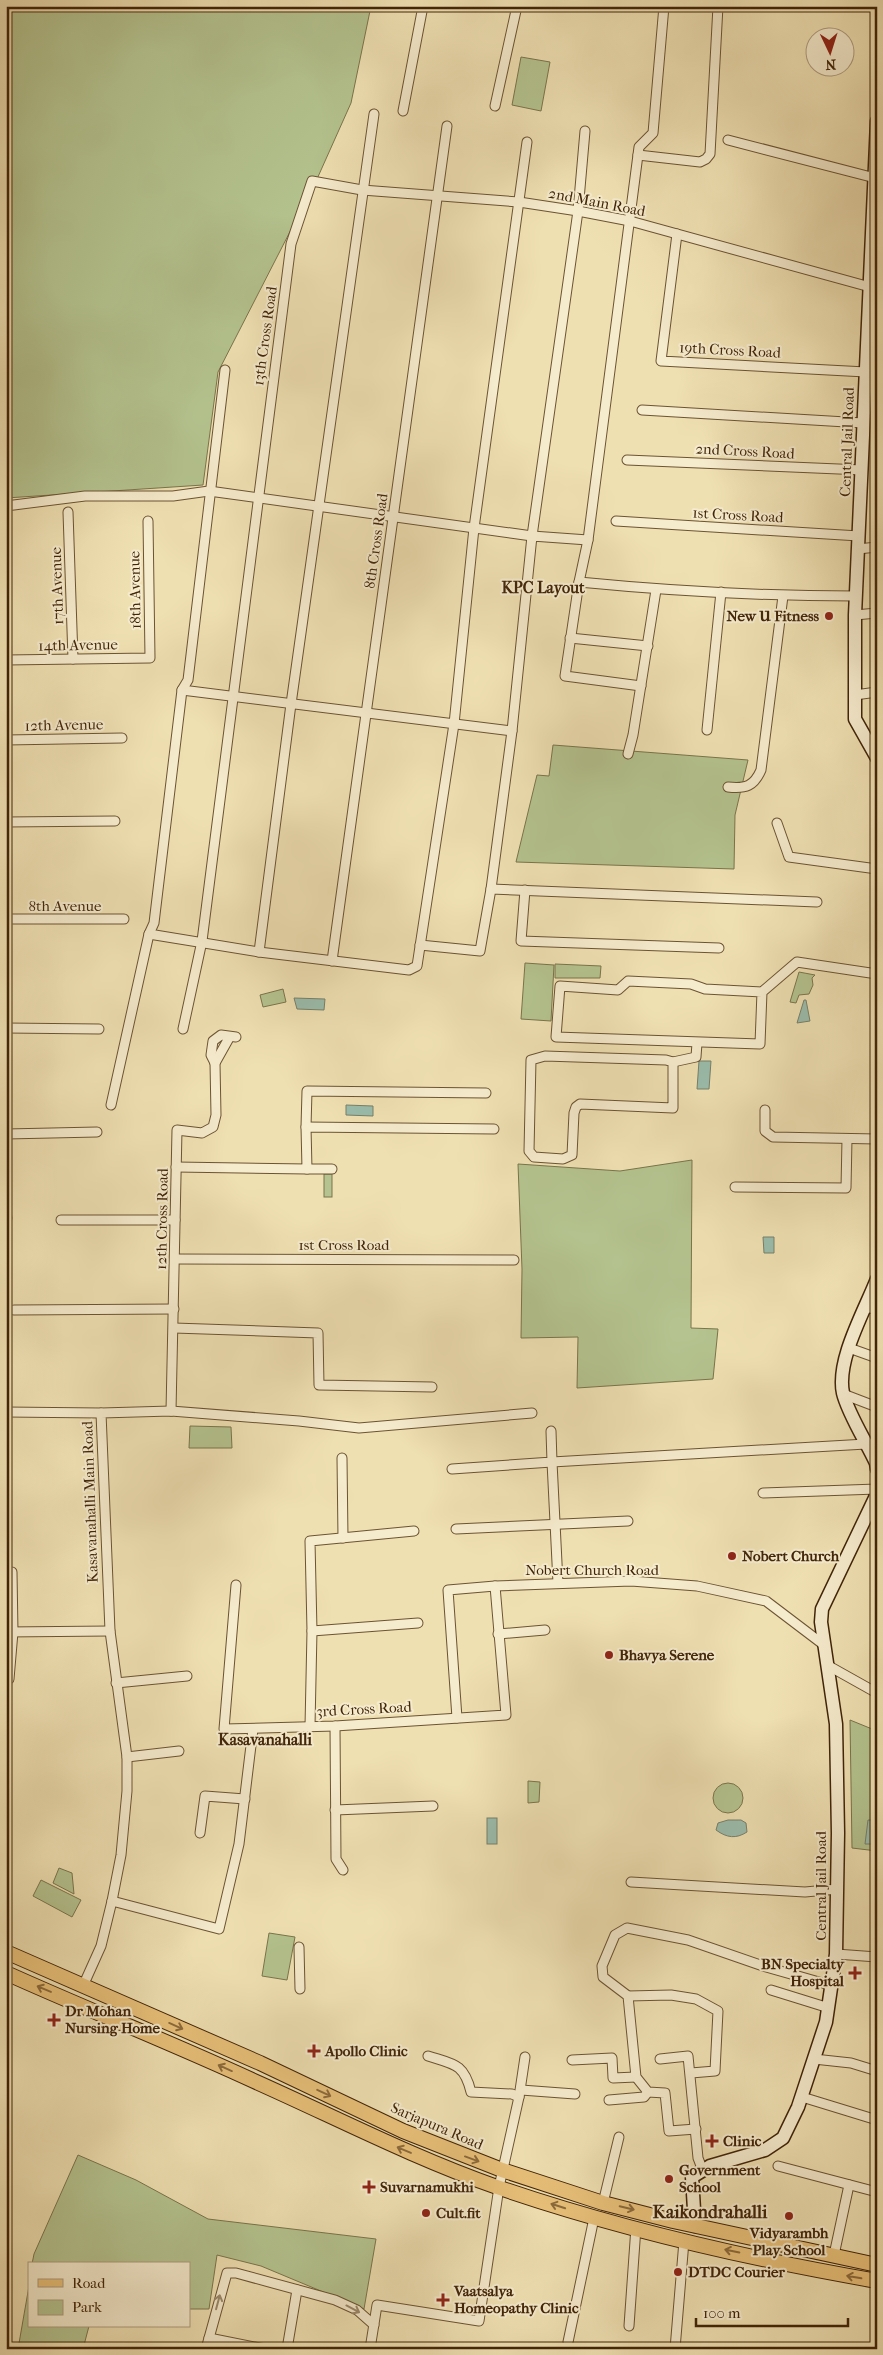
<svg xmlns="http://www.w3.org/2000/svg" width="883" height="2355" font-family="'IM FELL French Canon',serif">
	<rect width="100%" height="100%" fill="#efe0b2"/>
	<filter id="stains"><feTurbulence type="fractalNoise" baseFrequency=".004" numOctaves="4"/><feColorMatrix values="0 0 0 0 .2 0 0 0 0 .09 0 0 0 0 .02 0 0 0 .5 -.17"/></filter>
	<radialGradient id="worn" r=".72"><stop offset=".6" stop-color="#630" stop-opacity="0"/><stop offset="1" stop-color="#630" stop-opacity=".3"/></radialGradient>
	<g fill="#b4c38f" stroke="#7a744c">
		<polygon points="6,6 371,6 351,103 317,179 218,372 203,485 6,498"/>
		<polygon points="521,57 550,62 541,111 512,105"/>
		<polygon points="553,745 748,760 735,815 734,869 516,862 537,775 549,776"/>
		<polygon points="525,963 554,965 551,1021 521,1019"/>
		<polygon points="555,964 601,966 600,978 555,978"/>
		<polygon points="799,972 815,975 812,978 813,985 809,994 799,995 796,1003 790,1002"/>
		<polygon points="283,989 286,1002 263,1007 260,995"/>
		<polygon points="692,1160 691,1328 718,1329 713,1379 577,1388 578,1337 521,1338 522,1269 518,1164 620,1171"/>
		<rect x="324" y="1174" width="8" height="23"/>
		<polygon points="190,1426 231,1427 232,1448 189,1448"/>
		<polygon points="850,1720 877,1731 877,1851 852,1848"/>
		<polygon points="528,1781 540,1782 539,1802 528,1803"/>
		<circle cx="728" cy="1798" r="15"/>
		<polygon points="59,1868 72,1873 74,1894 53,1883"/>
		<polygon points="41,1880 81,1900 72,1917 33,1896"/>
		<polygon points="269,1933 295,1937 287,1980 262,1976"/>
		<polygon points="78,2155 136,2180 208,2219 376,2239 364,2309 261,2266 217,2255 209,2309 189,2309 189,2264 32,2264 34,2254"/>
		<polygon points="29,2286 29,2326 89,2326 83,2349 18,2349"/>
	</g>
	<g fill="#9abdad" stroke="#76806b">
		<polygon points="294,998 325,999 324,1010 297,1009"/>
		<polygon points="804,1000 806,1000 810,1021 797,1023"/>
		<polygon points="699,1061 711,1061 709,1089 697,1089"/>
		<polygon points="346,1105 373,1106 373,1116 346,1115"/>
		<polygon points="763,1237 774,1237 774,1253 764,1253"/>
		<rect x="487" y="1818" width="10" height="26"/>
		<path d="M728,1820H741L746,1823L747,1832C736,1839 727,1838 716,1830L718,1823Z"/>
		<polygon points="868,1820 877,1820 877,1844 865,1844"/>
	</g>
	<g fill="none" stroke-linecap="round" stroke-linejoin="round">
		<defs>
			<g id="street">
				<polyline points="495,106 517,6"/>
				<polyline points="403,111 423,6"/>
				<polyline points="728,140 875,178"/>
				<polyline points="638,155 700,162 706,159 710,154 718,6"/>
				<polyline points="677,234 661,361 866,372"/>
				<polyline points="642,410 863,423"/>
				<polyline points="627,460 862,470"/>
				<polyline points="6,506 85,496 173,496 209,491 532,536 578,211 585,131"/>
				<polyline points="68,512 73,659"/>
				<polyline points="616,521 859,536"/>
				<polyline points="858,549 877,547"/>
				<polyline points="579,582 588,540 639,147 653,133 664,6"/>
				<polyline points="855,615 877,613"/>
				<polyline points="570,638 648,646"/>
				<polyline points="6,660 150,658 148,521"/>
				<path d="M641,686L565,676L579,582C671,591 763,596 855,596"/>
				<polyline points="182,690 512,731"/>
				<polyline points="855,695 877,692"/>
				<polyline points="707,730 721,592"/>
				<polyline points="6,740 122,738"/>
				<polyline points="628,754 633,735 656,590"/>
				<path d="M728,787C746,789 754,786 761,770L783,596"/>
				<polyline points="6,822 115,821"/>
				<polyline points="777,823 789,857 877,869"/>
				<polyline points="491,889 512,731 532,536 588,540"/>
				<polyline points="525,890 521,941 719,948"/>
				<polyline points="6,919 124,919"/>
				<polyline points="149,934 259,952 409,970 417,966 454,724 474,528 527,142"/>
				<polyline points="420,945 480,951 491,889 817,902"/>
				<polyline points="259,952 291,704 374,114"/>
				<polyline points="332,961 447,126"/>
				<polyline points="762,992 760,1044 556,1037 560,986 618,990 628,981 691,984 705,989 762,992 797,962 877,974"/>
				<polyline points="6,1028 99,1029"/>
				<polyline points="183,1029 202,941 291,244 312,181 362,190 519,202 578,211 630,221 870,287"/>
				<polygon points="545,1056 666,1060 673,1062 673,1108 580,1104 576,1107 574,1113 572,1155 563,1159 534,1157 529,1151 531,1060"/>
				<polyline points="673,1062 696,1057 697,1043"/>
				<polyline points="215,1063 211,1055 213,1041 221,1035 236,1037"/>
				<polyline points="111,1105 149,934 154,923 182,690 188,680 225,370"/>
				<polyline points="765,1110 765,1131 773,1137 877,1139"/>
				<polyline points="306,1127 307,1091 486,1093"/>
				<polyline points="6,1134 97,1132"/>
				<polyline points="176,1167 307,1169 306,1127 494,1129"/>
				<polyline points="307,1169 332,1169"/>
				<polyline points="735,1187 846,1188 847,1139"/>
				<polyline points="6,1218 7,1218"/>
				<polyline points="61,1220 175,1220"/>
				<polyline points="175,1259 514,1260"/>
				<polyline points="866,1307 877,1310"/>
				<polyline points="14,1310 174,1309"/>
				<polyline points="174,1328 318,1333 319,1385 432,1387"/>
				<polyline points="849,1348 877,1358"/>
				<polyline points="843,1394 877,1407"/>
				<polyline points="171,1411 177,1130 202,1133 213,1127 216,1115 215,1063 229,1038"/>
				<polyline points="6,1412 101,1413"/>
				<polyline points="342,1458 343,1538"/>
				<polyline points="452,1469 552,1462 551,1431"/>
				<polyline points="763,1493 877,1489"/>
				<polyline points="456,1529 628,1521"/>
				<polyline points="558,1583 552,1462 866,1444"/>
				<polyline points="236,1585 224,1729 335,1726 506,1715 495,1586"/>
				<polyline points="312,1631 418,1623"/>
				<polyline points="6,1632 110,1631"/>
				<polyline points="498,1634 545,1630"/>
				<polyline points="827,1665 877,1693"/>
				<polyline points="9,1679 13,1632 12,1572"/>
				<polyline points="116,1683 187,1676"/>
				<polyline points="457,1718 448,1590 495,1586 631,1581 697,1586 766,1601 824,1645"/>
				<polyline points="310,1726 312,1631 310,1541 414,1531"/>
				<polyline points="335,1726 336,1859 343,1870"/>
				<polyline points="127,1757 179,1751"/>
				<polyline points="335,1810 433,1806"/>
				<polyline points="200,1833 205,1796 245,1799"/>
				<polyline points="631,1882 805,1892 838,1889"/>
				<polyline points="112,1901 219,1929 239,1844 253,1729"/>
				<polyline points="299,1947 300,1989"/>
				<polyline points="836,1954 877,1957"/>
				<polyline points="83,1986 101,1946 112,1901 121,1855 127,1791 127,1757 110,1631 101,1413 171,1411 299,1421 359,1428 532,1413"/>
				<polyline points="771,1990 829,2008"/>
				<polyline points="628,1996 671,1995 696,1999 718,2011 715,2071 691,2073"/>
				<path d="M428,2056C453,2064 464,2063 471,2092L512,2094L519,2097"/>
				<polyline points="660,2059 688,2056 698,2158 703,2171"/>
				<polyline points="814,2059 851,2063 877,2071"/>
				<polyline points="572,2060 612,2058 613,2078 636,2077"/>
				<polyline points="521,2090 575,2094"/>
				<polyline points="802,2097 877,2120"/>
				<polyline points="609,2100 644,2097 648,2092"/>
				<polyline points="696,2129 669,2131 665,2093 648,2092 636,2077 628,1996 603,1977 602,1966 615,1935 627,1928 688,1940 763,1966 833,1986"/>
				<polyline points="778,2166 877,2192"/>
				<polyline points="603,2203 619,2137"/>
				<polyline points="834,2255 849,2185"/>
				<polyline points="629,2326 636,2227"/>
				<polyline points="209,2338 265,2349"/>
				<polyline points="568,2342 594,2218"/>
				<polyline points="206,2349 227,2273 236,2273 335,2300 357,2310 374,2325"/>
				<polyline points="287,2349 297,2290"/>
				<polyline points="370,2349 377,2305 479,2321 499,2187 519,2097 525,2057"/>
				<polyline points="675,2349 684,2241"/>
			</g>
			<g id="secondary">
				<polyline points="877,121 855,615 855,719 877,758"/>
				<path d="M877,1279C865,1310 836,1360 843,1393C848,1414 867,1443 876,1463L877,1469"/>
				<polyline points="695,2226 692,2177 710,2166 765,2150 783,2138 798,2107 826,2022 836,1954 838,1833 836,1724 821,1622 822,1609 875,1498 877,1489"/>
			</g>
			<g id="primary">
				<polyline points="6,1952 260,2063 403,2131 502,2170 603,2203 673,2221 877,2265"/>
				<path d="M6,1973C88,2010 172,2043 254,2081C335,2117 414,2158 497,2187C619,2229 750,2259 877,2281"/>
			</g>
		</defs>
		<use href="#street" stroke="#6c5333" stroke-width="11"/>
		<use href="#secondary" stroke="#412409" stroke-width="15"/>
		<use href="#primary" stroke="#412409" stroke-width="16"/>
		<use href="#street" stroke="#f5ebcd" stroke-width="9"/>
		<use href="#secondary" stroke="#f5ebcd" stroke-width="12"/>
		<use href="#primary" stroke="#e8c079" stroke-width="14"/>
	</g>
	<defs><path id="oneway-shaft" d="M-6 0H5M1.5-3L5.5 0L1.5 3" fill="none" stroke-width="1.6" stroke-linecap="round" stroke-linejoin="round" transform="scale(1.25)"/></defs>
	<g stroke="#8c6a3b">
		<use href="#oneway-shaft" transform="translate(44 1989) rotate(-157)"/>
		<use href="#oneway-shaft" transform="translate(176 2026) rotate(24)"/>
		<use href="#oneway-shaft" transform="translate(225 2068) rotate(-156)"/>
		<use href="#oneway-shaft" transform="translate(324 2093) rotate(25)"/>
		<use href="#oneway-shaft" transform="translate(404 2150) rotate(-157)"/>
		<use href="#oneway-shaft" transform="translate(472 2159) rotate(20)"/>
		<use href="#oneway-shaft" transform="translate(558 2206) rotate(-162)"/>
		<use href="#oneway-shaft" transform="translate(627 2208) rotate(13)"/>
		<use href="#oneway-shaft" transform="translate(732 2251) rotate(-168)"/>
		<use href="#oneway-shaft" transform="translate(854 2277) rotate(-170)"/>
	</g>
	<g stroke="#9b886b">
		<use href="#oneway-shaft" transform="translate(218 2302) rotate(-75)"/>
		<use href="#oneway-shaft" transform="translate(353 2309) rotate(28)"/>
	</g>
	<g fill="#8f2418" stroke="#f5ebcd" stroke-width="2">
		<circle cx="829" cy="616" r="5"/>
		<circle cx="732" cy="1556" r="5"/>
		<circle cx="609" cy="1655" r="5"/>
		<path d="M852.5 1965.5h5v5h5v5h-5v5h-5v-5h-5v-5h5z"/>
		<path d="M51.5 2012.5h5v5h5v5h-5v5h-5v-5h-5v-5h5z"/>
		<path d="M311.5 2043.5h5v5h5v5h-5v5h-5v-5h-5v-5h5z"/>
		<path d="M709.5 2133.5h5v5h5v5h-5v5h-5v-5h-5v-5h5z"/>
		<circle cx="669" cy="2179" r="5"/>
		<path d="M366.5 2179.5h5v5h5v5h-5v5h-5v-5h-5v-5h5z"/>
		<circle cx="426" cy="2213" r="5"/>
		<circle cx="789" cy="2216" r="5"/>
		<circle cx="678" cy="2272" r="5"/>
		<path d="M440.5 2292.5h5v5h5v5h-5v5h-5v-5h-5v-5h5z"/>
	</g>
	<g text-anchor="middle" stroke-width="4" stroke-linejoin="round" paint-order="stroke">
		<g font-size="15" fill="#412409" stroke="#f5ebcd">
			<text transform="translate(597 202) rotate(11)" y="5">2nd Main Road</text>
			<text transform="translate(265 336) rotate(-82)" y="5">13th Cross Road</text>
			<text transform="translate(730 350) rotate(3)" y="5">19th Cross Road</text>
			<text transform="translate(847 442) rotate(-88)" y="5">Central Jail Road</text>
			<text transform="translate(745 451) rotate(3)" y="5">2nd Cross Road</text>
			<text transform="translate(738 515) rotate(3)" y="5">1st Cross Road</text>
			<text transform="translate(376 541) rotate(-82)" y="5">8th Cross Road</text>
			<text transform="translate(57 586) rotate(-92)" y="5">17th Avenue</text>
			<text transform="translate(135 590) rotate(-91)" y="5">18th Avenue</text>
			<text transform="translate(78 645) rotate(-1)" y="5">14th Avenue</text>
			<text transform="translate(64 725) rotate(-1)" y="5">12th Avenue</text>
			<text x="65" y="911">8th Avenue</text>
			<text transform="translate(162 1219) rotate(-89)" y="5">12th Cross Road</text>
			<text x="344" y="1250">1st Cross Road</text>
			<text transform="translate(90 1502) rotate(-92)" y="5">Kasavanahalli Main Road</text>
			<text x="592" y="1575">Nobert Church Road</text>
			<text transform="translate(364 1709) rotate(-3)" y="5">3rd Cross Road</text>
			<text transform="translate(821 1886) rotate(-90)" y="5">Central Jail Road</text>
			<text transform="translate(437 2126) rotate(23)" y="5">Sarjapura Road</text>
		</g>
		<g font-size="15" font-weight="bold" fill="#412409" stroke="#f5ebcd" text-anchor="start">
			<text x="819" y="621" text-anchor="end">New U Fitness</text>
			<text x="742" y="1561">Nobert Church</text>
			<text x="619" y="1660">Bhavya Serene</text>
			<text x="844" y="1969" text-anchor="end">BN Specialty<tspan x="844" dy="17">Hospital</tspan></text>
			<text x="65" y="2016">Dr Mohan<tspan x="65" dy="17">Nursing Home</tspan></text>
			<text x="325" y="2056">Apollo Clinic</text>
			<text x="723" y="2146">Clinic</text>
			<text x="679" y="2175">Government<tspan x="679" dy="17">School</tspan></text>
			<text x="380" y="2192">Suvarnamukhi</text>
			<text x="436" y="2218">Cult.fit</text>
			<text x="789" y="2238" text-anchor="middle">Vidyarambh<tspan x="789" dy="17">Play School</tspan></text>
			<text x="688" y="2277">DTDC Courier</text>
			<text x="454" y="2296">Vaatsalya<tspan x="454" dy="17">Homeopathy Clinic</tspan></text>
		</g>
		<g font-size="16" font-weight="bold" fill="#412409" stroke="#f5ebcd">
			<text x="543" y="593">KPC Layout</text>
			<text x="265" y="1745">Kasavanahalli</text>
		</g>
		<g font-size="18" font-weight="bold" fill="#412409" stroke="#f5ebcd">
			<text x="710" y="2218">Kaikondrahalli</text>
		</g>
	</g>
	<rect width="883" height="2355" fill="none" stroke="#efe0b2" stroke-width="25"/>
	<rect x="8" y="8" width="868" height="2340" fill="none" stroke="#412409" stroke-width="2.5"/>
	<rect x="12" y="12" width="858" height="2330" fill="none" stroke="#412409"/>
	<rect x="28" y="2262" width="162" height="65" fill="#f5ebcd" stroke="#ad9b7f"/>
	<rect x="38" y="2279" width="25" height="8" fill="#e8c079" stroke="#ad9b7f"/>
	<text x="72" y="2288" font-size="15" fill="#412409">Road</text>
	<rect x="38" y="2300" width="25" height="15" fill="#b4c38f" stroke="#ad9b7f"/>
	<text x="72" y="2312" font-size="15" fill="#412409">Park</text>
	<g transform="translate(830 52) rotate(176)"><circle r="24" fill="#f5ebcd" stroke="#ad9b7f"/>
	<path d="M0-4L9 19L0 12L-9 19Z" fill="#8f2418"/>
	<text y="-8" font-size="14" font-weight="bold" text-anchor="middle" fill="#412409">N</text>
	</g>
	<path d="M696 2318v8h152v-8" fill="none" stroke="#412409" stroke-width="2.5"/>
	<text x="703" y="2318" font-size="15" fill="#412409" stroke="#f5ebcd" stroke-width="4" paint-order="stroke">100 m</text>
	<rect width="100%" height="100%" filter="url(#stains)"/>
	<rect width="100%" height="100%" fill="url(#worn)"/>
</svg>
